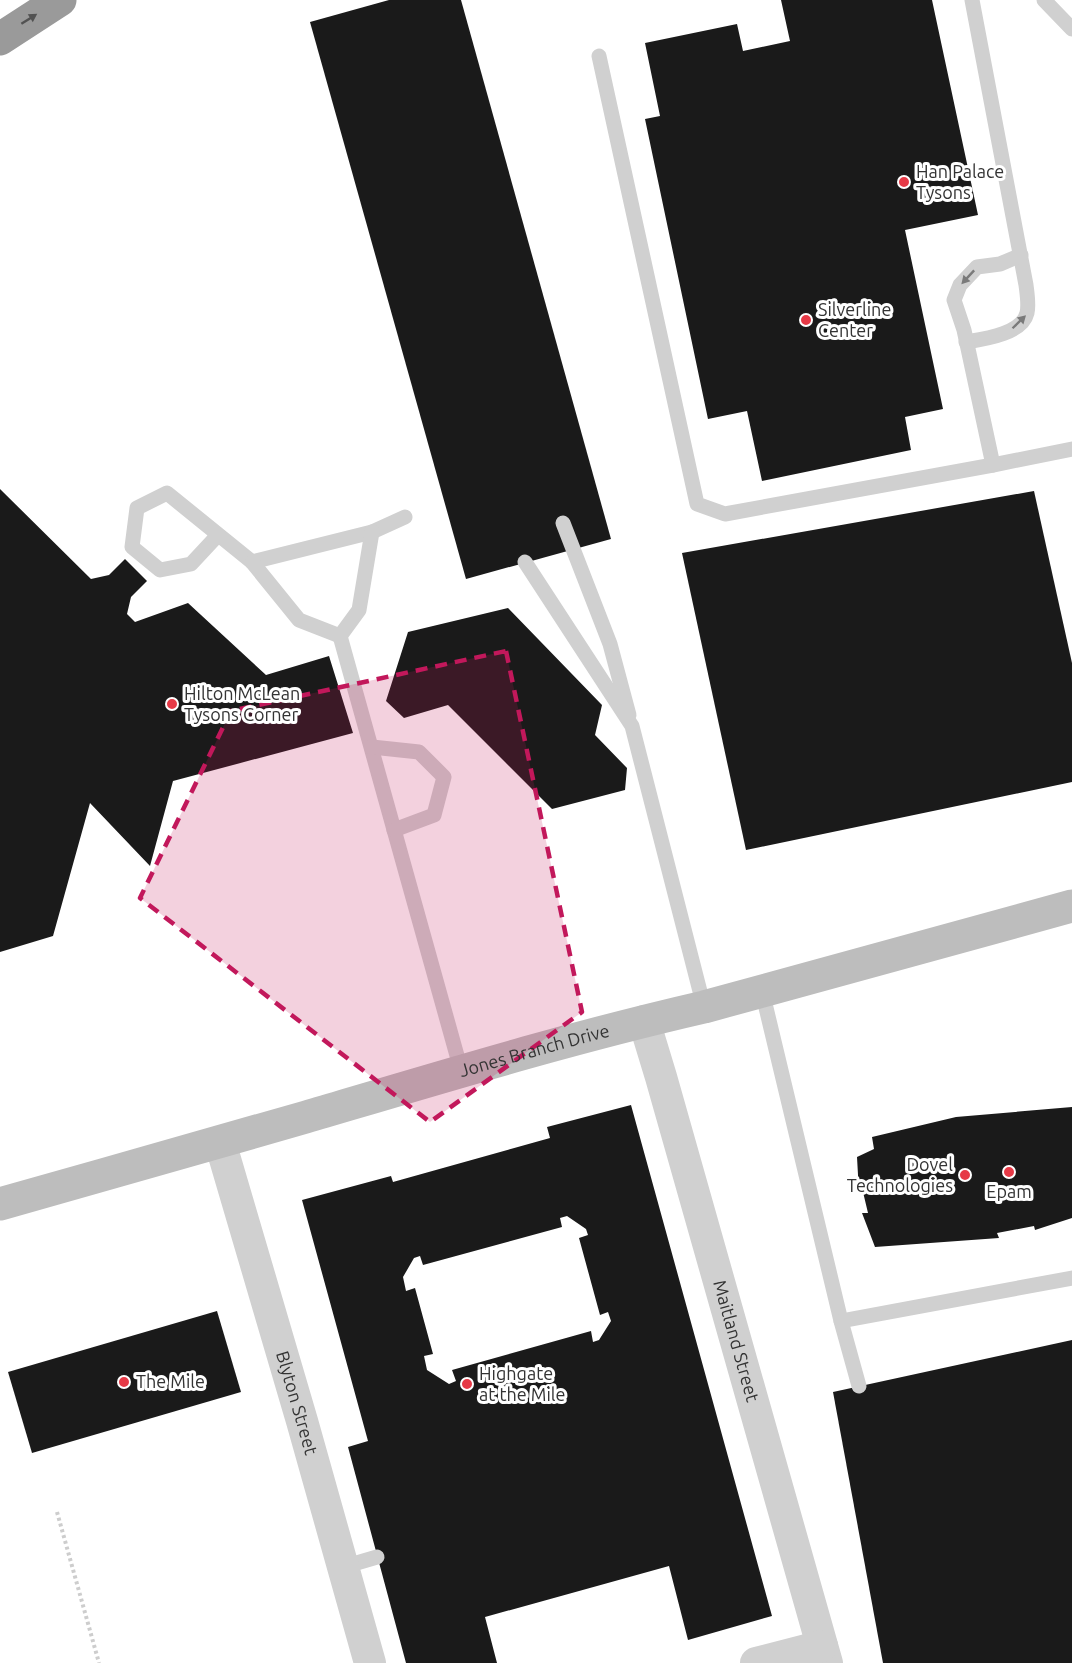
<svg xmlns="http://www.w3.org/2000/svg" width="1072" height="1663" font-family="Ubuntu,sans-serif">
	<rect width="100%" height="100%" fill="#fff"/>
	<g fill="#1a1a1a" fill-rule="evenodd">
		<polygon points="389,0 461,0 611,539 466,579 310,22"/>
		<polygon points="781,0 932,0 978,215 905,230 943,409 905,417 911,450 762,481 747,411 708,419 645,119 660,116 645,43 737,24 743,51 790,41"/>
		<polygon points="0,489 91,579 109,575 125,559 147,581 131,597 127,614 135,622 188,603 266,675 329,656 353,733 173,781 150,866 90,803 53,936 0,952"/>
		<polygon points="1034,491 1072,663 1072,782 746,850 682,553"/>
		<polygon points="508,608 602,705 595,735 627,768 625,790 552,809 448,705 404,718 386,701 408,632"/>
		<path d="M631,1105L772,1616L688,1640L669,1566L485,1617L497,1663H406L348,1447L368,1441L302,1200L391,1176L393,1182L550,1138L547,1127ZM567,1216L586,1229L588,1235L579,1238L600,1315L608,1312L611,1321L599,1340L593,1342L591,1331L452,1370L456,1381L449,1384L427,1370L424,1356L433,1354L415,1288L406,1291L403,1277L414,1258L420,1256L423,1265L562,1227L560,1218Z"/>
		<polygon points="1072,1107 1072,1218 1035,1230 1034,1226 997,1233 999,1238 875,1247 862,1213 868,1213 863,1192 859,1193 857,1157 874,1149 872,1137 956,1117"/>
		<polygon points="217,1311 241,1392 32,1453 8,1372"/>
		<polygon points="1072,1340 1072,1663 883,1663 833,1392"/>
	</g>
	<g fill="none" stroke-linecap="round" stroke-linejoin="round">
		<polyline stroke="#cdcdcd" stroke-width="4" stroke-dasharray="3 3" stroke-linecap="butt" points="57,1512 99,1663"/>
		<g stroke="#d0d0d0" stroke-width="15">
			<polyline points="1044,0 1072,29"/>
			<polyline points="599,56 697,504 725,514 993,465 1072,449"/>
			<path d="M966,342C984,339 1022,334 1027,313C1029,305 1027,293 1026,285L972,0"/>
			<polyline points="993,465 964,330 954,300 960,285 977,267 1000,264 1021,255"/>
			<polyline points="563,523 610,644 629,715"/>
			<polyline points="218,535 191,564 160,570 132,547 137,508 167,493 252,562 372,532 405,517"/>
			<polyline points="252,562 299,620 340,636"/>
			<polyline points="525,562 632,726 704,1007"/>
			<polyline points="340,636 461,1070"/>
			<polyline points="340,636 359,610 372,532"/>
			<polyline points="372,747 419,752 444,777 434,815 394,830"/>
			<polyline points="762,991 841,1321 1072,1278"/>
			<polyline points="841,1321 859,1386"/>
			<polyline points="343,1567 377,1557"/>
		</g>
		<g stroke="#d0d0d0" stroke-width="32">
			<path id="s1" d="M644,1021L661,1077L827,1663"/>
			<path id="s2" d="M220,1142L302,1421L370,1663"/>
			<polyline points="756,1663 822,1646"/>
		</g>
		<path stroke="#bdbdbd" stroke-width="33" id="s3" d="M0,1204C102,1175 204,1147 306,1117C438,1078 569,1038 704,1007L1072,906"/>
		<polyline stroke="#9a9a9a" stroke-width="33" points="0,39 60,0"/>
	</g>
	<defs><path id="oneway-solid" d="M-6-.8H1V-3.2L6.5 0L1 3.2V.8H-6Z" transform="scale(1.5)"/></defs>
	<use fill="#525252" href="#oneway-solid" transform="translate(29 19) rotate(-32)"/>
	<g fill="#7a7a7a">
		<use href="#oneway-solid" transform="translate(968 277) rotate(133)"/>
		<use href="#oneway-solid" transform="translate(1019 322) rotate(-44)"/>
	</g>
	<path fill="#c2185b" fill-opacity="0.2" stroke="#c2185b" stroke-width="4.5" stroke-dasharray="12 8" stroke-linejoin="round" d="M506,651L582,1012L430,1122L140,898L231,711Z"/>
	<g fill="#e63946" stroke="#fff" stroke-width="2">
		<circle cx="904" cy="182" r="6"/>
		<circle cx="806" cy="320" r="6"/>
		<circle cx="172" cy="704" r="6"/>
		<circle cx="1009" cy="1172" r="6"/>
		<circle cx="965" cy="1175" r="6"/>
		<circle cx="124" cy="1382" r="6"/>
		<circle cx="467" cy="1384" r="6"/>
	</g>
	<g text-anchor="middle" stroke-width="6" stroke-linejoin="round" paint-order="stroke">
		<g font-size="18" fill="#333" stroke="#fff" text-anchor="start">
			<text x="916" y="178">Han Palace<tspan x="916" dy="21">Tysons</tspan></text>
			<text x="818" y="316">Silverline<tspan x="818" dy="21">Center</tspan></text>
			<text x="184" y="700">Hilton McLean<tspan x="184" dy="21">Tysons Corner</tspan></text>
			<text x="953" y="1171" text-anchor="end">Dovel<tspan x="953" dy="21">Technologies</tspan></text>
			<text x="1009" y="1198" text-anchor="middle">Epam</text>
			<text x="479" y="1380">Highgate<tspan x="479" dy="21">at the Mile</tspan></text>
			<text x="136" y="1388">The Mile</text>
		</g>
		<g font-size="18" fill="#333" stroke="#fff">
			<text dy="6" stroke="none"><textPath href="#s3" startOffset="556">Jones Branch Drive</textPath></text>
			<text dy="6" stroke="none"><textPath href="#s1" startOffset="333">Maitland Street</textPath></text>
			<text dy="6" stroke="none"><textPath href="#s2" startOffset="272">Blyton Street</textPath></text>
		</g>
	</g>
</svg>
